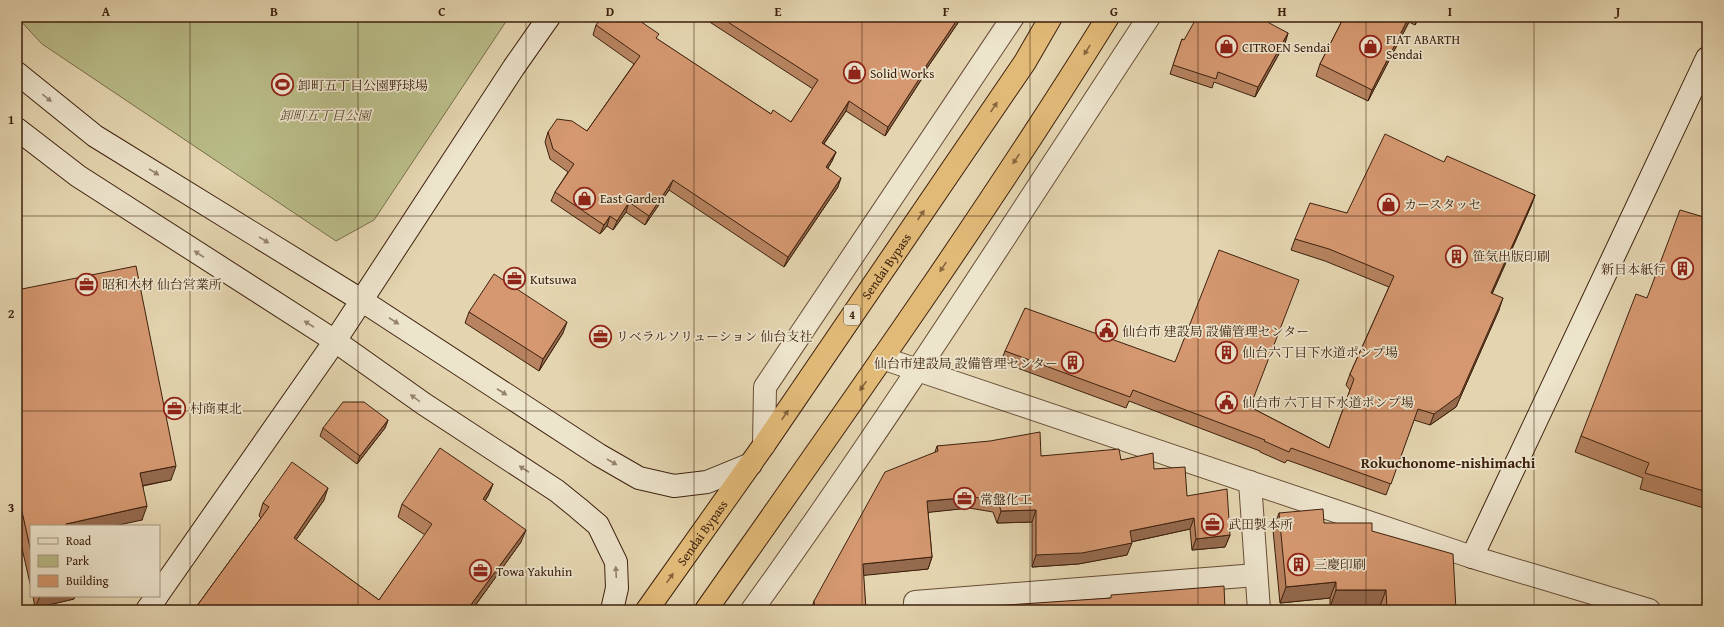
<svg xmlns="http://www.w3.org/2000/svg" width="1724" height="627" font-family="'Gentium Book Plus','Noto Serif JP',serif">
	<rect width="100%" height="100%" fill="#e4d5b0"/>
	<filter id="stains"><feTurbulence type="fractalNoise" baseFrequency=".005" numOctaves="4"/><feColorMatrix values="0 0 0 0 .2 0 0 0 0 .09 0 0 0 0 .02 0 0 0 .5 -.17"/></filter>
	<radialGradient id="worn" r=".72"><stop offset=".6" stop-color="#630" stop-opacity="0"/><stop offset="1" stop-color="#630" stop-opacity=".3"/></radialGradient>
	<polygon fill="#b9bc88" stroke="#7b6e4a" points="17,17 509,17 374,220 336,241 42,44"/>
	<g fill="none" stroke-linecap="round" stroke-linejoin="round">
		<defs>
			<g id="street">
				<polyline points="882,358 1472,557 1649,610"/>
				<polyline points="764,445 765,387 1013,17"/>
				<polyline points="1250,482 1259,610"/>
				<path d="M752,610C891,417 1018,216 1149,17"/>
				<polyline points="915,610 915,602 1256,575"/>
			</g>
			<g id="secondary">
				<polyline points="17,73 95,136 361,300 599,455 639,478 674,486 707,482 751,464"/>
				<polyline points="17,129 78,176 335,341 424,404 557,491 578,508 598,525 616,562 617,588 612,610"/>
				<polyline points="1472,557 1707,58"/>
				<polyline points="159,593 335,341 514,67 549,17"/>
				<polyline points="147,610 157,596"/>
			</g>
			<g id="highway">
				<path id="s1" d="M647,610L764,445L1025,62L1051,17"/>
				<path d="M706,610C843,415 982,220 1108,17"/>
			</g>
		</defs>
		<use href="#street" stroke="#674d36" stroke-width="24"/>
		<use href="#secondary" stroke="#3d200d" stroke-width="24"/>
		<use href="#highway" stroke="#3d200d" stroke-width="24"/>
		<use href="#street" stroke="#ede4cc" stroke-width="22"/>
		<use href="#secondary" stroke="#ede4cc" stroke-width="22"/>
		<use href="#highway" stroke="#e2ba78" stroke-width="22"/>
	</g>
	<g fill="#b78360" stroke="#3d200d">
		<polygon points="702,17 962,17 925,71 923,77 885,136 846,111 824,144 836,152 832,161 828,168 838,187 784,267 669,190 645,225 626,212 613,230 607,226 600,234 551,201 555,192 568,172 550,159 545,142 548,132 587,131 634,64 593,35 596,25 657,39 771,114 791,122 813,89"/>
		<polygon points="1344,17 1419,17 1415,25 1409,22 1368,101 1316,76 1320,64"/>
		<polygon points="1288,33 1285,43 1255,97 1214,82 1212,88 1170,74 1182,39 1184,40"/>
		<polygon points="1444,162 1535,195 1531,206 1492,294 1499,310 1456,407 1430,425 1414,420 1386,495 1287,460 1285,463 1260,452 1260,451 1129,401 1126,408 1001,362 1005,351 1250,407 1329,448 1350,390 1346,385 1350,374 1389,287 1325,261 1291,250 1295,239 1347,213"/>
		<polygon points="1707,218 1707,509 1640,489 1643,478 1575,452 1581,436 1647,298"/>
		<polygon points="17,290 171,480 143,486 142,520 31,526 31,588 17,526"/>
		<polygon points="469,312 563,333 539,371 465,323"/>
		<polygon points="388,420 385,428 357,464 320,436 323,428"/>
		<polygon points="937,446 1041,456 1121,460 1154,469 1187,496 1230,535 1225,547 1192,550 1190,529 1131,542 1127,555 1078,564 1032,567 1032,522 997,523 993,512 969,508 928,512 932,557 928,569 863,575 866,610 811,610 814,601 935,452"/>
		<polygon points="493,484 488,496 485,501 521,542 472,610 194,610 261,518 259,516 263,503 324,500 296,540 379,600 425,535 398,517 402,504"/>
		<polygon points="1279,513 1324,523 1372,531 1456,610 1380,610 1380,606 1330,607 1330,598 1280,603 1273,530"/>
		<polygon points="33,596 75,596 74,599 35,608"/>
	</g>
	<g fill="#956a4e" stroke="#3d200d">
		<polygon points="959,17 962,17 925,71 923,77 885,136 888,127 926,66"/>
		<polygon points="1409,17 1410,17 1409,22 1368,101 1372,90"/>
		<polygon points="1417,17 1419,17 1415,25"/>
		<polygon points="1288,33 1285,43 1255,97 1258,87"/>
		<polygon points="849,101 846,111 818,152 822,143"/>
		<polygon points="836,152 832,161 822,177 826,167"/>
		<polygon points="841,178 838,187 784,267 788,257"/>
		<polygon points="673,180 669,190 645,225 649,216"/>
		<polygon points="1535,195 1531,206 1487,305 1491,293"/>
		<polygon points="629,202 626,212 613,230 617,221"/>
		<polygon points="610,216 607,226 600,234 604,225"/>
		<polygon points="1503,298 1499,310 1456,407 1430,425 1434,414"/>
		<polygon points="567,322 563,333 539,371 543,359"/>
		<polygon points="388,420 385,428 357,464 360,456"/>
		<polygon points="176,466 171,480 135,487 140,473"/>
		<polygon points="493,484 488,496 478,511 483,499"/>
		<polygon points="328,488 324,500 289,550 294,538"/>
		<polygon points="974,497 969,508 923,513 927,501"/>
		<polygon points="147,506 142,520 114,526 65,526 66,524"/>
		<polygon points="1036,510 1032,522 997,523 1001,511"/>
		<polygon points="1194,518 1190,529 1126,543 1130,531"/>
		<polygon points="526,530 521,542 472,610 467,610"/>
		<polygon points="1230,535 1225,547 1192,550 1196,539"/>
		<polygon points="1132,543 1127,555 1078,564 1032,567 1036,555"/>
		<polygon points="932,557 928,569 858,576 863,564"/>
		<polygon points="1336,582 1330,598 1280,603 1286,587"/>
		<polygon points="1336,590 1386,590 1380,606 1330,607"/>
		<polygon points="40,596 75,596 74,599 35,608"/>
	</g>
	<g fill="#d59870" stroke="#3d200d">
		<polygon points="602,17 634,17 659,34 656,38 771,114 773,110 791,122 818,80 720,17 959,17 926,66 927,67 888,127 849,101 822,143 836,152 826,167 841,178 788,257 673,180 649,216 629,202 617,221 610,216 604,225 555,192 574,164 553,149 548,132 557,119 572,121 587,131 640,56 596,25"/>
		<polygon points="1197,17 1258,17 1288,33 1258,87 1218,72 1216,79 1173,65 1182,39 1184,40"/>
		<polygon points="1344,17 1409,17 1372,90 1320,64"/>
		<polygon points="1385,134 1444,162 1447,156 1535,195 1491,293 1503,298 1460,395 1434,414 1418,409 1391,484 1291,448 1289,452 1264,441 1265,440 1133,390 1130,397 1005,351 1025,308 1175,362 1219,250 1299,280 1250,407 1329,448 1354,379 1350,374 1394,276 1329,249 1295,239 1310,203 1347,213"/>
		<polygon points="1680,210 1707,218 1707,492 1645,473 1649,463 1581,436 1636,294 1647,298"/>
		<polygon points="136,266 176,466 140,473 147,506 66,524 66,526 31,526 31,552 19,498 17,498 17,290"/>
		<polygon points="494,274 567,322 543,359 469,312"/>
		<polygon points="343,402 364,402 388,420 360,456 323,428"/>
		<polygon points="1040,432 1041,456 1119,449 1121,460 1153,453 1154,469 1185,467 1187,496 1227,489 1230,535 1196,539 1194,518 1130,531 1132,543 1082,553 1036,555 1036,510 1001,511 998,501 974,497 927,501 932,557 863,564 866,610 815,610 814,601 885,472 938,451 937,446 990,441"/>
		<polygon points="440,448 493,484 483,499 526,530 467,610 194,610 269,507 263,503 292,462 328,488 294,538 379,600 432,524 402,504"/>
		<polygon points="1323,509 1324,523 1372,523 1372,531 1453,554 1456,610 1387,610 1386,590 1336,590 1336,582 1286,587 1279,513"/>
		<polygon points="1224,586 1225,610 947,610 947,609 1111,598 1111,595"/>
	</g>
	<defs><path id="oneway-solid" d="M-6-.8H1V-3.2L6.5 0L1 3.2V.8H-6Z"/></defs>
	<g fill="#87653d">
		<use href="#oneway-solid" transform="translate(1087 50) rotate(122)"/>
		<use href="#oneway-solid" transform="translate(994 107) rotate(-56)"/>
		<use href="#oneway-solid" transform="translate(1016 159) rotate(124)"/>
		<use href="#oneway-solid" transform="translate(921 215) rotate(-56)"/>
		<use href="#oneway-solid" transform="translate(943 267) rotate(124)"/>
		<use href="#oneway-solid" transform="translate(863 386) rotate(125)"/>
		<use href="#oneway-solid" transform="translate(785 415) rotate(-56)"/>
		<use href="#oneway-solid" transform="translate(670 578) rotate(-55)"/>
	</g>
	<g fill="#95826c">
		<use href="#oneway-solid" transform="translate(47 98) rotate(39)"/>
		<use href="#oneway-solid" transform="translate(154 172) rotate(32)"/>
		<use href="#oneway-solid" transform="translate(264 240) rotate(32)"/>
		<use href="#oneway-solid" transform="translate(199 254) rotate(-147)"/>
		<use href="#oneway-solid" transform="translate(394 321) rotate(33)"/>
		<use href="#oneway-solid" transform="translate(309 324) rotate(-147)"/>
		<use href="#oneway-solid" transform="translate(502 392) rotate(33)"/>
		<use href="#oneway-solid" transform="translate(415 398) rotate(-144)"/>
		<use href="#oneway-solid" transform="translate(612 462) rotate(30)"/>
		<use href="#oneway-solid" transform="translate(524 469) rotate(-147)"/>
		<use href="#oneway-solid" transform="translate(616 572) rotate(-93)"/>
	</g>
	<path fill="none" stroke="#3d200d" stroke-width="1" stroke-opacity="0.55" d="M190,17V610M358,17V610M526,17V610M694,17V610M862,17V610M1030,17V610M1198,17V610M1366,17V610M1534,17V610M17,216H1707M17,411H1707"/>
	<defs>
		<symbol id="shop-ring" viewBox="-11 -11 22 22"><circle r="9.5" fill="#ede4cc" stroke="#8f2418" stroke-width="1.5"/><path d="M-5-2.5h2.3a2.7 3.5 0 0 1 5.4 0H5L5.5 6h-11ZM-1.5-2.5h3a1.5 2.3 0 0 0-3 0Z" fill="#8f2418"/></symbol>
		<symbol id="stadium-ring" viewBox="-11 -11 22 22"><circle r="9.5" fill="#ede4cc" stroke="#8f2418" stroke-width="1.5"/><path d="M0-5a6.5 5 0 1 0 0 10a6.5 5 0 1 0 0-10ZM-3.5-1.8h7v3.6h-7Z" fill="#8f2418"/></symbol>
		<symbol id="building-ring" viewBox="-11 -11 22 22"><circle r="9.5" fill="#ede4cc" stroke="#8f2418" stroke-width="1.5"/><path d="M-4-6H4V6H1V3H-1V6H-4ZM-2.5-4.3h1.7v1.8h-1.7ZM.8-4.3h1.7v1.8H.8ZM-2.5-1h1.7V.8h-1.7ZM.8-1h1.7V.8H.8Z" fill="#8f2418"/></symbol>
		<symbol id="office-ring" viewBox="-11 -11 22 22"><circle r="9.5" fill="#ede4cc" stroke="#8f2418" stroke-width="1.5"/><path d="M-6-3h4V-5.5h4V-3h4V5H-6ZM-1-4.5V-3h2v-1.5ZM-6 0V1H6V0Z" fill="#8f2418"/></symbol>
		<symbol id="civic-ring" viewBox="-11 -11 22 22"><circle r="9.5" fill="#ede4cc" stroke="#8f2418" stroke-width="1.5"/><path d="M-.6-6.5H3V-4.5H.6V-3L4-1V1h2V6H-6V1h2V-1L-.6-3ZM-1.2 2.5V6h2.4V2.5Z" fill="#8f2418"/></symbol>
	</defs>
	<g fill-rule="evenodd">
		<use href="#shop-ring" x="1358" y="34" width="25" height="25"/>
		<use href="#shop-ring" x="1214" y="34" width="25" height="25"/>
		<use href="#shop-ring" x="842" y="60" width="25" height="25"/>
		<use href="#stadium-ring" x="270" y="72" width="25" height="25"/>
		<use href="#shop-ring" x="572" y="186" width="25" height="25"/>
		<use href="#shop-ring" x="1376" y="192" width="25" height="25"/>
		<use href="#building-ring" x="1444" y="244" width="25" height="25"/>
		<use href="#building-ring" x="1670" y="256" width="25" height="25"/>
		<use href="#office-ring" x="502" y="266" width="25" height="25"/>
		<use href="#office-ring" x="74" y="272" width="25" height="25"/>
		<use href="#civic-ring" x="1094" y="318" width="25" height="25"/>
		<use href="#office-ring" x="588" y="324" width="25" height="25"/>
		<use href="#building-ring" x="1214" y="340" width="25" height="25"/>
		<use href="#building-ring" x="1060" y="350" width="25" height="25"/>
		<use href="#civic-ring" x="1214" y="390" width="25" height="25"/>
		<use href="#office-ring" x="162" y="396" width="25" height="25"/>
		<use href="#office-ring" x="952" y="486" width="25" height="25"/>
		<use href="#office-ring" x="1200" y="512" width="25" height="25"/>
		<use href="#building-ring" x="1286" y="552" width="25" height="25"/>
		<use href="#office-ring" x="468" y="558" width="25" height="25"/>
	</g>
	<g text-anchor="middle" stroke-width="3.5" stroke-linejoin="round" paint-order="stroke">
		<rect fill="#ede4cc" stroke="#725b46" stroke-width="1" x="844" y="305" width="16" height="20" rx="3"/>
		<g font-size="12" font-weight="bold" fill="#3d200d">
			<text x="852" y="319">4</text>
		</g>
		<g font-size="13" fill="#3d200d" stroke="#ede4cc" text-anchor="start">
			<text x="1386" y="44">FIAT ABARTH<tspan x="1386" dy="15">Sendai</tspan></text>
			<text x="1242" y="52">CITROEN Sendai</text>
			<text x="870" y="78">Solid Works</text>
			<text x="298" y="90">卸町五丁目公園野球場</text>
			<text x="600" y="203">East Garden</text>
			<text x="1404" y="209">カースタッセ</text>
			<text x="1472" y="261">笹気出版印刷</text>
			<text x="1666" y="274" text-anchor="end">新日本紙行</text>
			<text x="530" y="284">Kutsuwa</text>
			<text x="102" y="289">昭和木材 仙台営業所</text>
			<text x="1122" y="336">仙台市 建設局 設備管理センター</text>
			<text x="616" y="341">リベラルソリューション 仙台支社</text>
			<text x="1242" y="357">仙台六丁目下水道ポンプ場</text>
			<text x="1058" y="368" text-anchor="end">仙台市建設局 設備管理センター</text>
			<text x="1242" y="407">仙台市 六丁目下水道ポンプ場</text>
			<text x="190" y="413">村商東北</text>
			<text x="980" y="504">常盤化工</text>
			<text x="1228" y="529">武田製本所</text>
			<text x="1314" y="569">三慶印刷</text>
			<text x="496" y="576">Towa Yakuhin</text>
		</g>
		<g font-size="13" font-style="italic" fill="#5c472c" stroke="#ede4cc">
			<text x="325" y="120">卸町五丁目公園</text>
		</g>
		<g font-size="13" fill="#3d200d" stroke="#ede4cc">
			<text dy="5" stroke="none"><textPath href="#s1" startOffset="419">Sendai Bypass</textPath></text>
			<text dy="5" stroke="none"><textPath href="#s1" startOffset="95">Sendai Bypass</textPath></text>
		</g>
		<g font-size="15" font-weight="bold" fill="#3d200d" stroke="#ede4cc">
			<text x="1448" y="468">Rokuchonome-nishimachi</text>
		</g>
	</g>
	<rect width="1724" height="627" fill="none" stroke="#e4d5b0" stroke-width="44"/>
	<rect x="30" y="525" width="130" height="72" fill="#ede4cc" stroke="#a79680"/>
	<rect x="38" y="538" width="20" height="6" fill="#ede4cc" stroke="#a79680"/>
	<text x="66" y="545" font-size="12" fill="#3d200d">Road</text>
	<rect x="38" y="555" width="20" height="12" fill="#b9bc88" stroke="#a79680"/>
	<text x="66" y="565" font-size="12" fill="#3d200d">Park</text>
	<rect x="38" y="575" width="20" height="12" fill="#d59870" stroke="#a79680"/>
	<text x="66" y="585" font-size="12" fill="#3d200d">Building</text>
	<rect x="22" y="22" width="1680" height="583" fill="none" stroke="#3d200d" stroke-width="1.5"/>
	<g font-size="13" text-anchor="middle" font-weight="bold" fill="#3d200d">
		<text x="106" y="16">A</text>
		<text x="274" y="16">B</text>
		<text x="442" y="16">C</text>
		<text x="610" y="16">D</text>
		<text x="778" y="16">E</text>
		<text x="946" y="16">F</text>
		<text x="1114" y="16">G</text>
		<text x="1282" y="16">H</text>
		<text x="1450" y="16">I</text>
		<text x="1618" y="16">J</text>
		<text x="11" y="124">1</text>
		<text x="11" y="318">2</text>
		<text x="11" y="512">3</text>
	</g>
	<rect width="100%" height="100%" filter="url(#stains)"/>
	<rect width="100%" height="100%" fill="url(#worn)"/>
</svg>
